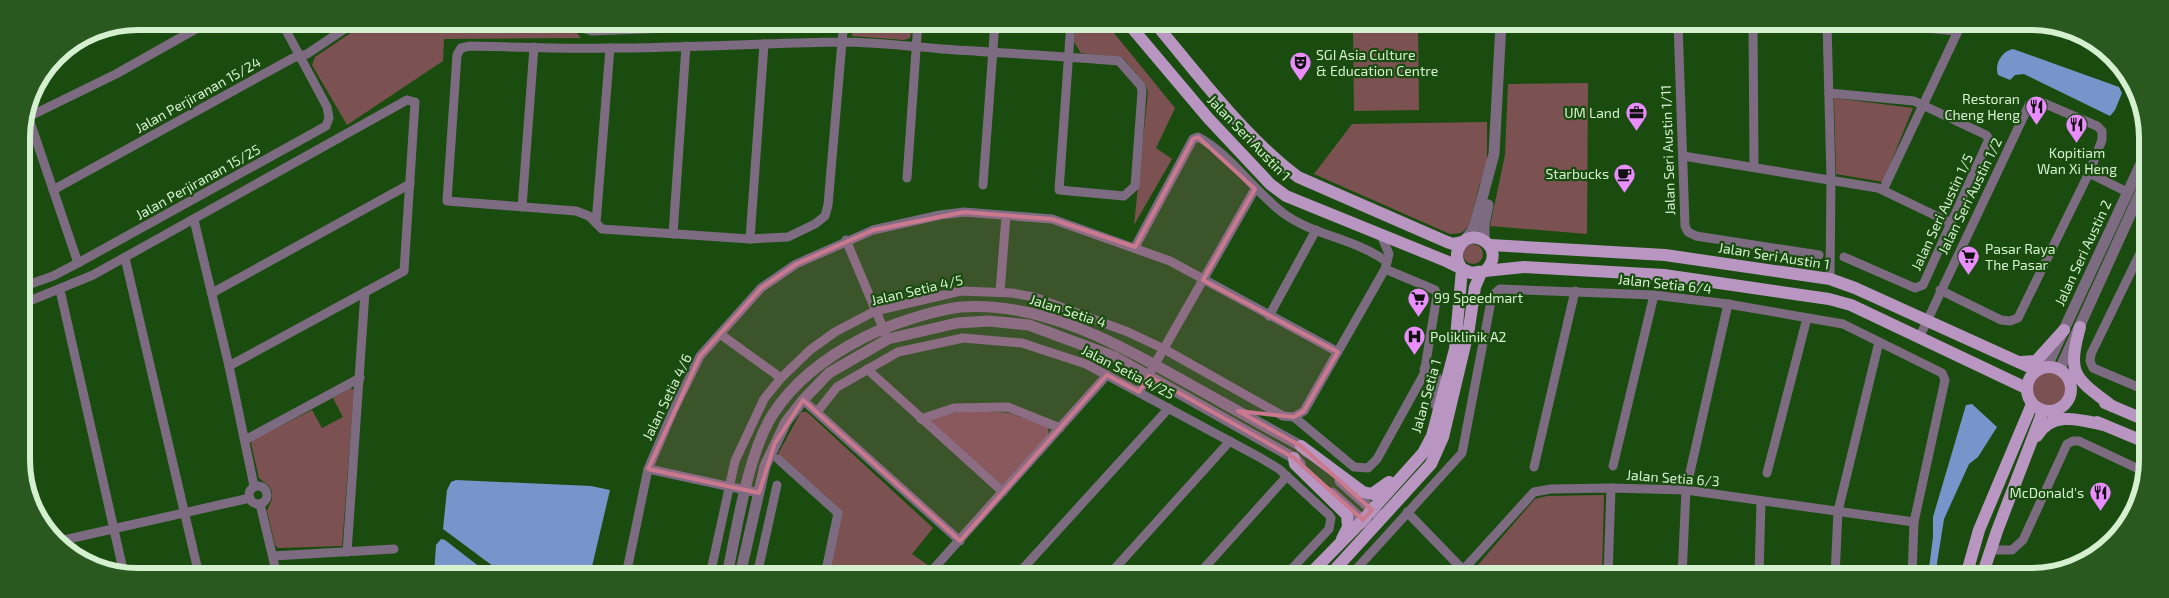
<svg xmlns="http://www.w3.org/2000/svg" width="2169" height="598" font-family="'Exo 2',sans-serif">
	<rect width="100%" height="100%" fill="#1a4c10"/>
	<g fill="#7b5251">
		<polygon points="367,22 541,22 549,32 551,32 564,22 568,22 581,38 444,39 443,61 347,125 312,65 315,57"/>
		<polygon points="854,22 913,22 910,38 904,40 852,36"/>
		<polygon points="1076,22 1105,22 1175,108 1156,148 1172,159 1134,225 1148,92 1145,84 1123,58 1081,53 1074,42"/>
		<polygon points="1353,28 1418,28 1419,110 1354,111"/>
		<polygon points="1588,83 1587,234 1490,226 1505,155 1508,84"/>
		<polygon points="1834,98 1913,108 1883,182 1836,174"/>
		<polygon points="1487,122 1487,166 1479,186 1469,226 1461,233 1450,234 1314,174 1352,124"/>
		<circle cx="1473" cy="254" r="10"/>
		<circle cx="2049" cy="389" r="17"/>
		<polygon points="350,388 354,390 342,546 278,548 275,545 267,511 272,499 272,491 269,486 259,478 251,443 253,440 312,410 322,428 343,417 333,398"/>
		<polygon points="969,410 1009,413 1048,427 1048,436 1003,486 929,422 937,416"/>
		<polygon points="801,412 807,412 933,528 912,554 929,566 921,575 828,575 840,509 778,454"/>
		<polygon points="1604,495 1602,576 1479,576 1476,573 1477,566 1535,499 1547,496"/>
	</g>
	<g fill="#7695cb">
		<path d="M2013,49L2119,87L2122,93L2115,110L2110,116L2024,74L2015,75L2010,80L1998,75C1994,64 2002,51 2013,49Z"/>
		<polygon points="1972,404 1997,427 1978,457 1969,464 1944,519 1935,576 1928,576 1933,537 1933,517 1966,405"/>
		<polygon points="456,480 591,486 610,490 590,575 505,575 443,529 447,490 451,482"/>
		<polygon points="441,539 445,540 490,575 434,575 436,545"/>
	</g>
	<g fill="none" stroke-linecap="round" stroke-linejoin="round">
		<g stroke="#7d6b81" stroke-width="9">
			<polyline points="575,22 581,28 592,31 777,24 783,22"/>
			<path d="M844,22L842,42L828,205L825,216L815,224L788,237L750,239L602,229L589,216L576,211L447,201L457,55L461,48L470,46C516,47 563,49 610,48C686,48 763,43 840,42C874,42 908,46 942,49C1001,53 1060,56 1119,61L1141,86L1142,92L1135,186L1124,196L1059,190L1071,22"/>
			<polyline points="1678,23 1685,226 1688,232 1696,236 1819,255"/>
			<polyline points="1753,23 1754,167"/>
			<polyline points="1827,23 1831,179 1830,279"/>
			<polyline points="1871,23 1958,31 1883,190"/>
			<polyline points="602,30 612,22"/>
			<polyline points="1829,93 1914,101 1986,135 1989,139 1923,285 1915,288 1844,257"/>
			<polyline points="26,110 78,263"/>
			<polyline points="24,119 116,74 210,21"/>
			<polyline points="1683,156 1878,188 1951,223"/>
			<polyline points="2089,173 2127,192"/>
			<polyline points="907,178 918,22"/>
			<polyline points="983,185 995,22"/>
			<polyline points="53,190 293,58 307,54 355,22"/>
			<polyline points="522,207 534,47"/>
			<polyline points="194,220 229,366 254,486"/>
			<polyline points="596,223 610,48"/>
			<polyline points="673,234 686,46"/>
			<polyline points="750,239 764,44"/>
			<polyline points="846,240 886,335"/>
			<path d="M1135,247L1193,139L1198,137C1228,152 1255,192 1283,213C1314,236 1357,239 1387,262"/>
			<polyline points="125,258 199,575"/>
			<polyline points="22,287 53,276 78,263 326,126 329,118 327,107 281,21"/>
			<polyline points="60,290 124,574"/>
			<polyline points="1000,292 1006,216"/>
			<polyline points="212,293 410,184"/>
			<polyline points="22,304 93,275 407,100 415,102 404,271 229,366"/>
			<polyline points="1269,316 1316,230"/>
			<polyline points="720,334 781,378"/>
			<polyline points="1919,338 2029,105 2035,102 2041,102 2097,126 2102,131 2102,140 2089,173 2018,318 2010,321 2001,320 1940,290"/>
			<polyline points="867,369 1003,492"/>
			<polyline points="1424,369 1437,377 1438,382 1435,405"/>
			<polyline points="2145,390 2093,368 2090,361 2091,354 2146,241"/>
			<polyline points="1139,392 1255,189"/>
			<polyline points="803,400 960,541"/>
			<polyline points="817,412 837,387 898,352 963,338 1022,343 1086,364 1259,457 1279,469 1329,515 1331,518 1329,529 1285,576"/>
			<polyline points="1294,417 1354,467 1368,468 1377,459 1424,374 1437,295 1435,290 1385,269"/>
			<polyline points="1294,417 1304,411 1385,269 1389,254 1381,235"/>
			<polyline points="921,419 954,408 1008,407 1060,428"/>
			<polyline points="245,440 360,378"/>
			<polyline points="778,459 838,513 825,575"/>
			<polyline points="23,465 31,497"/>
			<polyline points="1613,466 1654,295"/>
			<polyline points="1534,467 1575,291"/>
			<polyline points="648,469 759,493"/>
			<polyline points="1767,473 1807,318"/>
			<circle cx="258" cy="495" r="9"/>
			<polyline points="260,504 277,575"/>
			<polyline points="1407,512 1469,576"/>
			<polyline points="55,542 250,498"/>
			<polyline points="1991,550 2012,550 2023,540 2067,444 2073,441 2079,441 2145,472"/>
			<polyline points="347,552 365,292"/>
			<polyline points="273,556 394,549"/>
			<polyline points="1463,570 1534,492 1551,489 1611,488 1686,490 1914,522"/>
			<polyline points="626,575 648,469 674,409 700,356 761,288 796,264 873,230 940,215 964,212 1052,219 1170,261 1338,352"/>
			<polyline points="710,575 735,461 764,399 781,378 810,350 835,332 875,311 961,291 1012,293 1034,297 1128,332 1164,349 1283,416 1294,417"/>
			<polyline points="757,575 777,485"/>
			<polyline points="928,575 1107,375"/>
			<polyline points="1017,575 1169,408"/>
			<polyline points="1108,576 1230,441"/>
			<polyline points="1197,576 1287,476"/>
			<polyline points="1350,576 1462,453 1492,296 1500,289 1654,295 1728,304 1843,324 1942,373 1945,380 1914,522 1912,576"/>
			<polyline points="1608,576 1611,488"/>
			<polyline points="1682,576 1686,490 1728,304"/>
			<polyline points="1759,576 1761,501"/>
			<polyline points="1835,576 1838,511 1879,342"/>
		</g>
		<g stroke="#7d6b81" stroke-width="11">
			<polyline points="1466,239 1474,228 1494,154 1501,23"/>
			<polyline points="1484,240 1484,224 1488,205"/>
			<polyline points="2047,366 2146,153"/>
			<polyline points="2060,369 2146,180"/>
			<polyline points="1340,481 1378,515"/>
			<polyline points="1332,493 1369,526"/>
			<path d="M727,575C737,528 748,453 773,414C795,380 828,356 863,338C888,325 934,310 961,307C1044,301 1121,346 1191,385C1227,405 1264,426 1301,446L1307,452"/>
			<polyline points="740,575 765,466 786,422 803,400 829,373 888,339 957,323 989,321 1029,325 1115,357 1294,458 1300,464"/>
		</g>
		<g stroke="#b995c1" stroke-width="12">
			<path d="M1127,22L1208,118L1270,184L1286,196L1446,261L1471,273L1485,271C1510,247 1467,222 1458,250C1455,257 1458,263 1462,269"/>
			<path d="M1154,22C1197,73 1245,138 1298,177L1447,242L1453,244L1463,242"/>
			<polyline points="1490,245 1665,255 1830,279 1855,288 2036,370"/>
			<polyline points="1485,271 1524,267 1664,275 1829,299 1851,305 2026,388"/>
			<path d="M2080,327C2067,375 2074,377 2112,406"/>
			<polyline points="2021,362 2036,361 2064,330"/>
			<circle cx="2049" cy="389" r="22"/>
			<polyline points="2105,403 2145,420"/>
			<polyline points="2097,422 2145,442"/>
			<path d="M2037,436C2052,410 2081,420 2104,425"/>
			<polyline points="1301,446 1363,492 1372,494 1389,482"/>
			<polyline points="1294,458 1295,464 1347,515 1348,527 1342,539"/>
			<polyline points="1308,576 1363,520 1423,453 1432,436 1455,349 1462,269"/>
			<polyline points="1329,576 1431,464 1443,437 1469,328 1475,287 1481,273"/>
			<polyline points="1966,576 1979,530 2032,404"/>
			<polyline points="1982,576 1997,531 2043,411"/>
		</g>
	</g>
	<path fill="#ca798f" fill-opacity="0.2" stroke="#ca798f" stroke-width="4" stroke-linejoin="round" d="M1198,137L1255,189L1203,280L1338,352L1304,411L1294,417L1238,411L1301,446L1372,510L1363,520L1294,458L1149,376L1139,392L1107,375L960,541L803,400L775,443L759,493L648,469L700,356L761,288L796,264L873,230L964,212L1052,219L1135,247L1193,139Z"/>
	<defs>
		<symbol id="theatre-pin" viewBox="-11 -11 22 30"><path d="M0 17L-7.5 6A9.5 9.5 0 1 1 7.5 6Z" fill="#ea8dfd" stroke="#1a4c10"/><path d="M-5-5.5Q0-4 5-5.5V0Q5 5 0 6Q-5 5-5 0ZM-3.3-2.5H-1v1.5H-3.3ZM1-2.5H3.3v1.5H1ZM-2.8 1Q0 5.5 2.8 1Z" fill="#111"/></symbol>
		<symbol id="restaurant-pin" viewBox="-11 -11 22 30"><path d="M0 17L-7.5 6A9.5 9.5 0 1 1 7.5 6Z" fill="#ea8dfd" stroke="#1a4c10"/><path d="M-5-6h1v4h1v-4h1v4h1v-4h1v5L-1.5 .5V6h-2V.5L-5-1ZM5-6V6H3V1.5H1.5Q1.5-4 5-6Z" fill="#111"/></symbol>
		<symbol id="office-pin" viewBox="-11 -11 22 30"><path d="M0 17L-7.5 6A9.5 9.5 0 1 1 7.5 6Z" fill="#ea8dfd" stroke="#1a4c10"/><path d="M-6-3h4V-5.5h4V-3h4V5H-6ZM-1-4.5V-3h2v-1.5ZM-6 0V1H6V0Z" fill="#111"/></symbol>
		<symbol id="cafe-pin" viewBox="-11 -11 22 30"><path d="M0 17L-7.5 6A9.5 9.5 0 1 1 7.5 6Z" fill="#ea8dfd" stroke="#1a4c10"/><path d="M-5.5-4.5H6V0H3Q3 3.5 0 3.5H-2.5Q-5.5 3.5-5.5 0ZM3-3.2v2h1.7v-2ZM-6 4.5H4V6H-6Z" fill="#111"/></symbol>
		<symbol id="supermarket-pin" viewBox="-11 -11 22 30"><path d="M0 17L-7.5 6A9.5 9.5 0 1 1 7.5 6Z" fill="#ea8dfd" stroke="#1a4c10"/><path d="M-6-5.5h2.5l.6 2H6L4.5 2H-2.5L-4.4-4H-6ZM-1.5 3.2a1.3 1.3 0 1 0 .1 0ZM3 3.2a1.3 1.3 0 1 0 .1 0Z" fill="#111"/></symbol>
		<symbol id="hospital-pin" viewBox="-11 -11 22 30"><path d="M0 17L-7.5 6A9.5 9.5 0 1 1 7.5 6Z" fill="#ea8dfd" stroke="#1a4c10"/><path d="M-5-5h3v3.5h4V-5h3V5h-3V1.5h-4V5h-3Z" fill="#111"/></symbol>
	</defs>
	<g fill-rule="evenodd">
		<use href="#theatre-pin" x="1288" y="50" width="25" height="34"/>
		<use href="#restaurant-pin" x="2024" y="94" width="25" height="34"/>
		<use href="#office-pin" x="1624" y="100" width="25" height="34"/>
		<use href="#restaurant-pin" x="2064" y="112" width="25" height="34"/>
		<use href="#cafe-pin" x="1612" y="162" width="25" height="34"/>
		<use href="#supermarket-pin" x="1956" y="244" width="25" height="34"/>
		<use href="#supermarket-pin" x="1406" y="286" width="25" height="34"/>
		<use href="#hospital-pin" x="1402" y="324" width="25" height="34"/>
		<use href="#restaurant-pin" x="2088" y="480" width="25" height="34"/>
	</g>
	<g text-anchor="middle" stroke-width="4.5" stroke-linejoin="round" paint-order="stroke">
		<g font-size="14" fill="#d4f0cf" stroke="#1a4c10" text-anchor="start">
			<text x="1316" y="60">SGI Asia Culture<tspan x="1316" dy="16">&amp; Education Centre</tspan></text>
			<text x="2020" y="104" text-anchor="end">Restoran<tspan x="2020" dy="16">Cheng Heng</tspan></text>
			<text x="1620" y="118" text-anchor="end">UM Land</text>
			<text x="2077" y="158" text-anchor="middle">Kopitiam<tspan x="2077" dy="16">Wan Xi Heng</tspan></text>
			<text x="1609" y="179" text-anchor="end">Starbucks</text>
			<text x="1985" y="254">Pasar Raya<tspan x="1985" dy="16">The Pasar</tspan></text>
			<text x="1434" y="303">99 Speedmart</text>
			<text x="1430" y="342">Poliklinik A2</text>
			<text x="2084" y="498" text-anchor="end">McDonald's</text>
		</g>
		<g font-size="14" fill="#d4f0cf" stroke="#1a4c10">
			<text transform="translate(198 95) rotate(-29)" y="5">Jalan Perjiranan 15/24</text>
			<text transform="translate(1249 138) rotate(46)" y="5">Jalan Seri Austin 1</text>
			<text transform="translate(1668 150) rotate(-92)" y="5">Jalan Seri Austin 1/11</text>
			<text transform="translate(198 182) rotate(-29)" y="5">Jalan Perjiranan 15/25</text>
			<text transform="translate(1970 196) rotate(-64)" y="5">Jalan Seri Austin 1/2</text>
			<text transform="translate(1942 212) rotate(-65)" y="5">Jalan Seri Austin 1/5</text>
			<text transform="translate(2083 253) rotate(-65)" y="5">Jalan Seri Austin 2</text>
			<text transform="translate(1774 256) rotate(9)" y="5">Jalan Seri Austin 1</text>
			<text transform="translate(1665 284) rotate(6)" y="5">Jalan Setia 6/4</text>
			<text transform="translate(917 290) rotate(-13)" y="5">Jalan Setia 4/5</text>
			<text transform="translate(1068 311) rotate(18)" y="5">Jalan Setia 4</text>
			<text transform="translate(1128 372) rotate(27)" y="5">Jalan Setia 4/25</text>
			<text transform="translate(1426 396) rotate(-74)" y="5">Jalan Setia 1</text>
			<text transform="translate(667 397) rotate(-64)" y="5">Jalan Setia 4/6</text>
			<text transform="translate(1673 478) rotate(4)" y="5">Jalan Setia 6/3</text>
		</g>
	</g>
	<path d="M0 0H2169V598H0ZM138 30H2031A108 108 0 0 1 2139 138V460A108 108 0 0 1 2031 568H138A108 108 0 0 1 30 460V138A108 108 0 0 1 138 30Z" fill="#29591f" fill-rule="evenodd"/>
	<path fill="none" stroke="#d4f0cf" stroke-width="6" d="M138 30H2031A108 108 0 0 1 2139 138V460A108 108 0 0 1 2031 568H138A108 108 0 0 1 30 460V138A108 108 0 0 1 138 30Z"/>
</svg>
